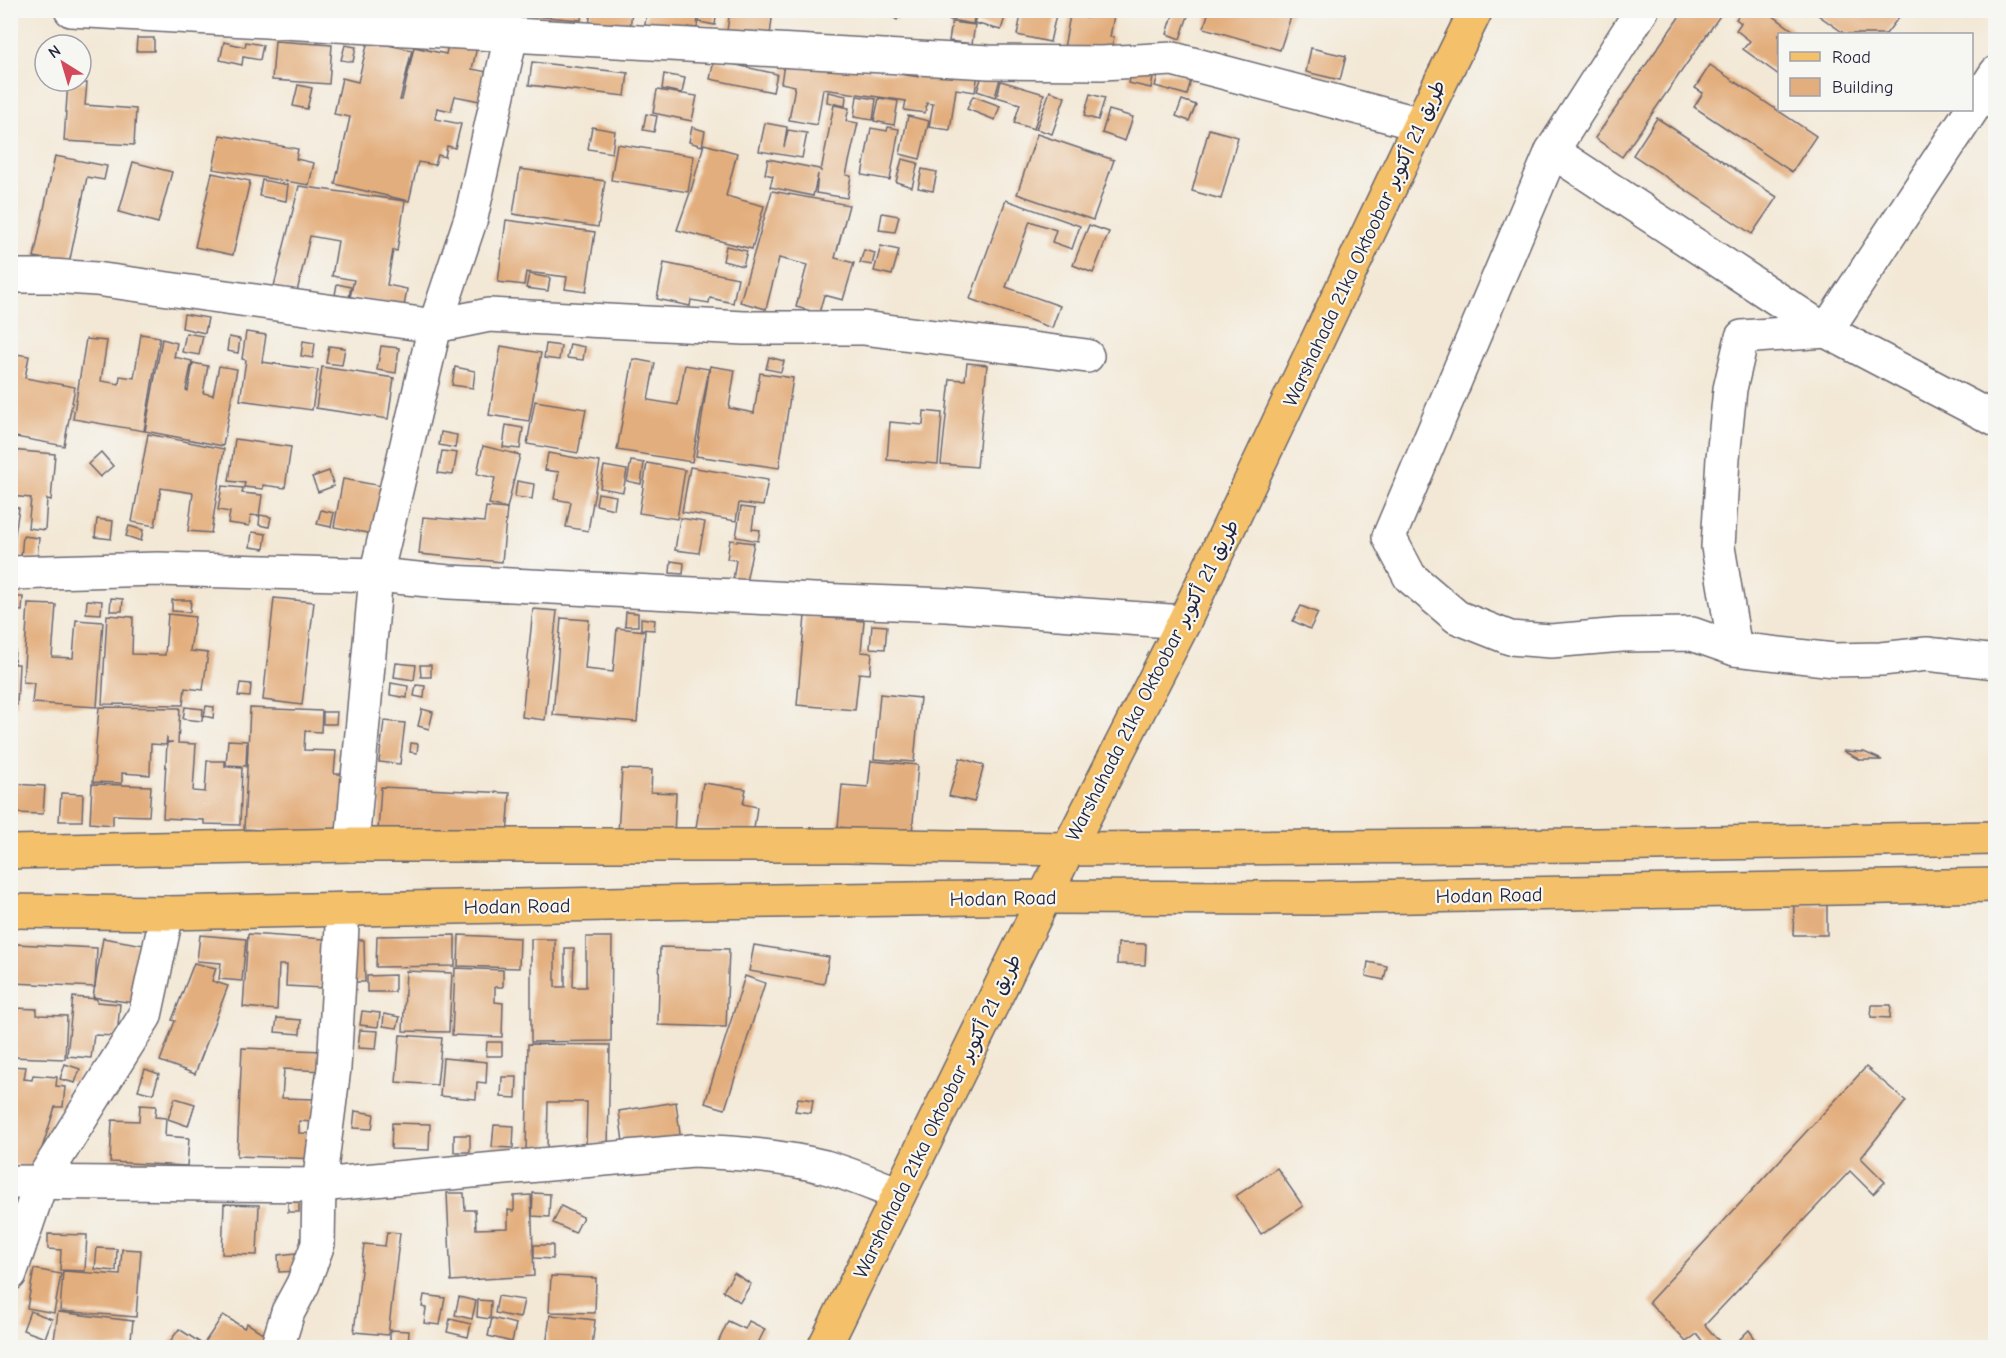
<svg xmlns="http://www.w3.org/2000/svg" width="2006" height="1358" font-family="'Comic Neue','Playpen Sans Arabic',sans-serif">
	<rect width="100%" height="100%" fill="#f6f6f2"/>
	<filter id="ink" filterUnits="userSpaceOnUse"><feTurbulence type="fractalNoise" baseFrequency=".0167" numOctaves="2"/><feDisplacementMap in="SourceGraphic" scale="12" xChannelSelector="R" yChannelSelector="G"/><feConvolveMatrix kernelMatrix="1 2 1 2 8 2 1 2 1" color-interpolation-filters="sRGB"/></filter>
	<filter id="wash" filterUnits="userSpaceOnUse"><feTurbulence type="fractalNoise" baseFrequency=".008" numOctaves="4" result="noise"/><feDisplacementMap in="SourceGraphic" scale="24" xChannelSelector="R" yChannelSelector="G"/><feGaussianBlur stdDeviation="1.35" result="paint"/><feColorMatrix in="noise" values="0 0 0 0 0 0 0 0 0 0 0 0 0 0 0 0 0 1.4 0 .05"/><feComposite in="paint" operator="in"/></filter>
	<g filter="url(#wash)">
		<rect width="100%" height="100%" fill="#f3e8d6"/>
		<g id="blocks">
			<g fill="#e3ae7d">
				<polygon points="535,10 582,10 581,20 534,16"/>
				<polygon points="591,10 632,10 630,30 589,26"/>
				<polygon points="647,10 691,10 690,14 698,15 697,28 688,27 687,37 644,32"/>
				<polygon points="702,10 717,10 715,25 699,22"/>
				<polygon points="730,10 773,10 769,44 726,38"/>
				<polygon points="881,10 903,10 897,20"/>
				<polygon points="942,10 975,10 973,24 940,18"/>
				<polygon points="978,10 1007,10 1001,30 974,23"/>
				<polygon points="1022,10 1057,10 1050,42 1017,35"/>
				<polygon points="1089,10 1115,10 1110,37 1114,37 1110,56 1064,48 1070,15 1087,18"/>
				<polygon points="1159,10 1190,10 1180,39 1167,34 1173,15"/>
				<polygon points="1209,10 1293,10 1280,50 1204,28"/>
				<polygon points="1684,10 1724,10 1622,157 1595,138"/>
				<polygon points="1742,10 1765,10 1798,34 1779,34 1779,75 1743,49 1750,41 1736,30 1741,23 1736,19"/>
				<polygon points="1811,10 1890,10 1899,17 1886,34 1845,34"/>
				<polygon points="952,22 975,25 972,44 949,41"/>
				<polygon points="137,38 154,38 154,51 136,51"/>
				<polygon points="449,40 477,47 472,69 487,72 480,101 455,96 451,111 437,108 435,119 461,124 455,148 447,146 445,157 438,155 435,165 418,162 409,201 335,184 350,117 334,114 342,78 358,82 368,41 412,50 400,100 402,100 414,47 446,54"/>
				<polygon points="275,41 332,45 329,84 272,80"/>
				<polygon points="224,42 245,47 246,42 263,45 260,60 243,57 242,65 220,60"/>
				<polygon points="345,45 356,47 353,62 341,60"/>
				<polygon points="1311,48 1346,56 1340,80 1306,72"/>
				<polygon points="785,58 919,77 920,70 979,68 975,92 956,89 950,130 929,127 933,104 927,103 925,113 904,110 906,101 823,89 817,125 789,120 795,86 781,83"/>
				<polygon points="714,60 777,74 773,92 710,79"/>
				<polygon points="532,62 628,73 625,96 529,85"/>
				<polygon points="1132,63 1155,67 1151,88 1128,83"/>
				<polygon points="1710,65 1816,136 1792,172 1694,107 1703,93 1695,88"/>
				<polygon points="984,70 1001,75 995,97 977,91"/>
				<polygon points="1159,72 1192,76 1187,95 1155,86"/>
				<polygon points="664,74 685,78 682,93 662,89"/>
				<polygon points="68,81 87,83 85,105 136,109 134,145 64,141"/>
				<polygon points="1001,81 1044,94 1034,129 1014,123 1020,104 997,97"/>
				<polygon points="298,85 312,88 307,109 293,106"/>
				<polygon points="657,90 697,96 692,121 653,113"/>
				<polygon points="1050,91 1065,97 1052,134 1036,129"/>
				<polygon points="828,92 846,96 845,106 827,102"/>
				<polygon points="1090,94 1105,98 1098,120 1084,116"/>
				<polygon points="857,96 876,99 873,120 854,117"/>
				<polygon points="973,96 1000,106 995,120 967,109"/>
				<polygon points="879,98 898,101 894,125 874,121"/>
				<polygon points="1182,100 1196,105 1189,121 1176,116"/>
				<polygon points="834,105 849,108 846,121 858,123 846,175 851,176 847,198 816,193 818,174 813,196 770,187 773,176 765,174 768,159 819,169 821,171"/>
				<polygon points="1109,110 1133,117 1125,141 1102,133"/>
				<polygon points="646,114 657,116 654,132 643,130"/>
				<polygon points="908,116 929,121 920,159 900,154"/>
				<polygon points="1657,118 1777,197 1752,234 1633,155"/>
				<polygon points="765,123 787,127 784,147 788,130 807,133 802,158 759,151"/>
				<polygon points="592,127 615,131 612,153 588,149"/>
				<polygon points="692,127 705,131 702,146 689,142"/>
				<polygon points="888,127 899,129 890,180 862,175 871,128 887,131"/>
				<polygon points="1209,129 1238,137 1221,199 1192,191"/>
				<polygon points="1037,134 1114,160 1093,220 1017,194"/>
				<polygon points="220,135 298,149 296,159 314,163 309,185 213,169"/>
				<polygon points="617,144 694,156 688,192 611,180"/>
				<polygon points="704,144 737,153 726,196 764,206 752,249 677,230 692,187"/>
				<polygon points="55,156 107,166 104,180 87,177 69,264 34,257"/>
				<polygon points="902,159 918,163 912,187 896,182"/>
				<polygon points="133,162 172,172 158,223 119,212"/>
				<polygon points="520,169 605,181 598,227 513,214"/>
				<polygon points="922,169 937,172 933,191 918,188"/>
				<polygon points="212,173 250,181 233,255 195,247"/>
				<polygon points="262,180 288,185 286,201 259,196"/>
				<polygon points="299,186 405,201 397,251 393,250 387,285 407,289 404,307 350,297 354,280 332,276 338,241 310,236 297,292 273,290"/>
				<polygon points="772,191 849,205 835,258 854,263 843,300 824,295 819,313 796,307 807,265 779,258 766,309 740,302"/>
				<polygon points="1006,200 1080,226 1072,249 1052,242 1056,230 1030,221 1006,287 1060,306 1052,328 970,299"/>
				<polygon points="882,213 899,216 895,232 879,230"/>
				<polygon points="506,220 595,232 586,292 565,289 567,277 526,272 524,285 498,282"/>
				<polygon points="1089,225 1109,232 1093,273 1073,265"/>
				<polygon points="726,246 747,251 743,266 723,261"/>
				<polygon points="881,246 899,250 892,275 874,271"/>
				<polygon points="864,250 875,253 872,265 860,263"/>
				<polygon points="664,263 738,278 733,303 710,298 709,303 691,300 690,306 657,299"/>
				<polygon points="529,274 550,278 548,291 526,288"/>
				<polygon points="337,284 351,287 349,297 335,295"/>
				<polygon points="184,314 208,318 205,333 182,328"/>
				<polygon points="246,332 266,335 262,362 318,370 312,410 240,400 246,360 242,359"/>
				<polygon points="186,333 203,336 199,355 182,352"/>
				<polygon points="141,334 160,337 144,431 73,419 86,339 107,341 101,381 119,384 120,376 134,378"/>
				<polygon points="229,337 240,339 238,353 227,351"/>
				<polygon points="162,339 177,343 174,357 192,361 186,390 188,391 193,363 208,366 203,393 213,395 219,366 237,369 223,446 145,431"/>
				<polygon points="303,341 315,343 313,358 301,356"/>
				<polygon points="546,344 561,346 559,360 544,358"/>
				<polygon points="570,344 585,347 583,360 567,358"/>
				<polygon points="329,346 345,348 342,365 326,363"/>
				<polygon points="381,346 399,348 396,373 377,370"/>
				<polygon points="501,346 541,353 529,421 489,415"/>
				<polygon points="10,353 29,356 25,378 75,387 64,446 10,436"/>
				<polygon points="769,357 784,361 781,372 766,369"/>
				<polygon points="633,359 655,363 648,400 678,405 685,365 709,369 692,462 617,450"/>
				<polygon points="967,363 987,365 977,467 941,464 950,379 965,380"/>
				<polygon points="710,366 735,370 729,408 754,413 760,373 793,378 779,468 696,456"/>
				<polygon points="322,367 394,378 388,419 316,408"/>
				<polygon points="455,367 475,371 473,388 452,385"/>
				<polygon points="535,401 586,409 578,453 527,444"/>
				<polygon points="924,411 942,413 938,464 887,460 890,422 923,425"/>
				<polygon points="506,425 523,428 520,449 503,447"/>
				<polygon points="441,432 457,435 455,448 439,445"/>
				<polygon points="148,434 224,449 211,533 188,531 193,493 161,488 155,526 132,522"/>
				<polygon points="235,439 291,447 285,488 263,485 263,489 244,487 245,483 229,481"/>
				<polygon points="483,446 520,455 507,508 489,504 495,478 477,474"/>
				<polygon points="10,450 55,454 51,500 47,499 45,530 28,528 31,498 10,496"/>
				<polygon points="442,451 457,453 453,475 438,473"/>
				<polygon points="101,452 113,466 100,477 88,464"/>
				<polygon points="548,453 600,462 588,531 566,527 571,502 554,499 559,472 545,470"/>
				<polygon points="631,461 644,463 641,484 627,481"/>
				<polygon points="647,463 685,470 677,519 639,513"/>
				<polygon points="604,466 627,470 623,492 600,488"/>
				<polygon points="690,467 768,480 763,506 739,503 736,521 682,512"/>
				<polygon points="329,471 334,486 318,492 312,477"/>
				<polygon points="343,479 382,486 373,534 334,527"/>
				<polygon points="517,481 534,484 532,499 515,497"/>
				<polygon points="222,486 243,488 242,493 262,495 259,516 251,515 249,526 228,523 230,512 218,510"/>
				<polygon points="598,493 616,496 614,509 596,505"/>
				<polygon points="10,506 19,508 12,553 10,552"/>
				<polygon points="486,507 507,509 502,562 419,554 423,517 484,522"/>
				<polygon points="741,507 755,509 752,529 760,530 758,541 736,537"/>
				<polygon points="321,510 334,513 331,527 317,524"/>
				<polygon points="260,515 271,517 269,527 259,525"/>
				<polygon points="680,518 705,522 699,553 675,550"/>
				<polygon points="97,519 113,521 111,539 95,537"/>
				<polygon points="129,526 143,530 141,541 126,536"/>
				<polygon points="252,532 266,534 264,549 250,547"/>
				<polygon points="23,536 39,538 37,559 21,557"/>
				<polygon points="730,540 754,543 746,582 733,580 736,560 727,559"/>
				<polygon points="671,561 684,563 683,574 670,573"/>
				<polygon points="10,597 23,597 22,611 10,610"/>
				<polygon points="111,598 123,599 122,611 110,611"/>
				<polygon points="274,598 314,602 302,705 263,700"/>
				<polygon points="87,600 102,601 101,614 86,613"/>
				<polygon points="172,600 191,600 190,612 172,611"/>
				<polygon points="28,604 56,605 52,657 73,658 76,620 103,622 97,707 32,703 34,683 23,682"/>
				<polygon points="1301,606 1318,613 1310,629 1293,621"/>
				<polygon points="533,609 557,611 545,720 522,717"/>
				<polygon points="626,612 638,613 638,626 625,626"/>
				<polygon points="168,614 195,617 190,651 208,653 203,690 185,688 183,705 102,704 107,615 133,617 132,654 165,655"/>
				<polygon points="805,616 864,621 861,652 872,653 870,674 859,673 855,710 797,705"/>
				<polygon points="561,618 589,620 585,669 613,672 617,628 645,631 637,722 553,715"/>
				<polygon points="641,618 655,620 654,630 641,629"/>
				<polygon points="872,625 887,626 885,649 870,648"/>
				<polygon points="10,647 15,647 14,664 19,664 17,705 10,705"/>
				<polygon points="396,663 416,665 414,680 394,677"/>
				<polygon points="420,665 431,665 431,677 421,677"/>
				<polygon points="240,683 251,684 250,697 238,696"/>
				<polygon points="391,683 408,686 407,698 390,695"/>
				<polygon points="416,685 425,686 424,698 414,696"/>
				<polygon points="880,694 920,698 914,762 874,759"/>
				<polygon points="206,706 214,707 213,718 204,716"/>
				<polygon points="99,707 180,708 178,743 196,744 193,791 205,792 207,761 225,761 225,767 242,768 240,825 204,824 204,820 163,818 167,743 173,742 167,742 167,737 166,745 151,744 150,775 122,773 122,783 93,782"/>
				<polygon points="185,707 203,709 202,721 183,719"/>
				<polygon points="250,708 322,711 321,732 305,731 304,750 336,751 334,774 344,774 341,834 244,829"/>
				<polygon points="422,709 433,712 429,729 418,726"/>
				<polygon points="323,712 337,712 336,724 323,724"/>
				<polygon points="384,721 405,723 400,764 379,762"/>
				<polygon points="228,740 247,741 246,766 226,765"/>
				<polygon points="411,743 418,744 417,753 410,752"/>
				<polygon points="1843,751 1864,752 1882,760 1860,760"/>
				<polygon points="960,758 984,765 974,802 949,796"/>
				<polygon points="871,761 918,765 912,833 838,827 842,785 868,787"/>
				<polygon points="622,769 652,770 651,792 676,793 674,835 618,833"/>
				<polygon points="703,783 746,789 743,804 757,807 753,836 696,828"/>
				<polygon points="14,784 45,786 43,814 13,813"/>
				<polygon points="92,784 151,786 149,816 113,815 113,825 90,823"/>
				<polygon points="381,787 510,793 507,837 378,831"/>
				<polygon points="61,793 83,794 82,821 59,821"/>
				<polygon points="1794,904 1827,904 1827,935 1793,935"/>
				<polygon points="248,934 325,939 322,988 286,986 287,965 279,965 277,1010 243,1007"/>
				<polygon points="200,935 246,939 242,981 219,979 221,963 197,961"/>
				<polygon points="455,935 455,966 376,967 377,936"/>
				<polygon points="459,935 520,938 519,968 458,966"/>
				<polygon points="586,937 612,937 611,1041 531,1042 531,939 555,939 555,987 565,987 565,948 574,948 573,987 586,987"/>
				<polygon points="103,938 150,946 141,1004 93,997"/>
				<polygon points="344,940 364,940 365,982 345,982"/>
				<polygon points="1118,943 1146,944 1145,965 1117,964"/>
				<polygon points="16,944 97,948 95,987 14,983"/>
				<polygon points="754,945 829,957 824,984 749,971"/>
				<polygon points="660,947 729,949 726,1027 658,1025"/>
				<polygon points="1368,962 1387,966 1384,980 1366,976"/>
				<polygon points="194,963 216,968 212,981 228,986 195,1074 160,1061 175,1021 172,1020"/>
				<polygon points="455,968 503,970 503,987 495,987 495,1002 503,1003 502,1037 452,1035"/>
				<polygon points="406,971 452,973 449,1032 403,1031"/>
				<polygon points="395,975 395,992 367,992 367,976"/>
				<polygon points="745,976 765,983 725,1109 705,1103"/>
				<polygon points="73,997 97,999 97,1002 120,1004 117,1036 94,1035 91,1058 67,1056"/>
				<polygon points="1872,1005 1891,1005 1890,1018 1871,1017"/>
				<polygon points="14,1008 37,1009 37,1015 67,1016 65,1059 11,1057"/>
				<polygon points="362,1011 380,1013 378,1027 360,1025"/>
				<polygon points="384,1014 400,1017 397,1028 383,1026"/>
				<polygon points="277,1018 301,1020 300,1034 275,1032"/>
				<polygon points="360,1030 378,1031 376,1049 358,1048"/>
				<polygon points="400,1035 442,1038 437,1085 396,1082"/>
				<polygon points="487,1042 502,1042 502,1056 486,1056"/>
				<polygon points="528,1044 610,1045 608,1148 586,1148 587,1102 548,1102 547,1152 526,1152"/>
				<polygon points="242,1048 324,1051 323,1071 284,1069 282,1098 314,1099 313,1122 299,1121 299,1133 319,1134 318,1159 237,1156"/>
				<polygon points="443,1058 487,1062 486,1083 477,1082 476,1099 440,1096"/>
				<polygon points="65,1064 80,1069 75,1083 60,1079"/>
				<polygon points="10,1066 26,1067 24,1079 32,1080 33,1075 57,1077 56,1086 65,1087 63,1107 55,1107 39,1158 29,1167 10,1164"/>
				<polygon points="1866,1067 1906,1101 1861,1158 1885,1182 1873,1194 1850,1171 1705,1325 1724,1347 1707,1347 1697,1334 1686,1342 1649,1302"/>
				<polygon points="145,1069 159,1074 153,1094 138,1090"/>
				<polygon points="502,1077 517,1077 516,1098 501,1097"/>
				<polygon points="175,1098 195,1104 188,1126 168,1119"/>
				<polygon points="798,1098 813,1100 811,1113 795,1111"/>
				<polygon points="676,1102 681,1142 624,1150 619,1111"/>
				<polygon points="140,1105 156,1106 155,1117 166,1118 165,1136 189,1138 187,1166 110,1162 112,1120 139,1121"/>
				<polygon points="355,1111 374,1114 372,1129 353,1128"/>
				<polygon points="392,1123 430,1124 429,1150 391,1149"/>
				<polygon points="494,1125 514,1126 513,1148 492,1147"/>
				<rect x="454" y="1135" width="16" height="17"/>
				<polygon points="1277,1168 1303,1206 1261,1234 1236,1196"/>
				<polygon points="447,1193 464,1193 465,1210 475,1210 476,1229 508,1228 508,1210 514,1211 514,1196 531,1195 534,1276 451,1281"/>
				<polygon points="533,1193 550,1194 549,1217 532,1216"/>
				<rect x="288" y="1202" width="11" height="10"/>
				<polygon points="224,1204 259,1205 257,1255 222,1254"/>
				<polygon points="561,1206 583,1217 575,1233 553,1223"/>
				<polygon points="387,1232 400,1233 388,1335 354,1332 364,1244 385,1246"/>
				<polygon points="48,1234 87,1235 85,1271 60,1270 61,1250 48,1249"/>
				<polygon points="534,1245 553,1245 553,1259 534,1258"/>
				<polygon points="97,1248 117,1249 116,1271 95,1269"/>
				<polygon points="122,1249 141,1250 136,1317 60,1311 63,1271 120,1275"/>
				<polygon points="296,1253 298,1271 279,1272 278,1255"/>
				<polygon points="34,1269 61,1274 54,1313 27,1308"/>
				<polygon points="734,1273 751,1284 740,1302 723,1291"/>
				<polygon points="551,1276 596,1278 595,1313 549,1312"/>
				<polygon points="424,1295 445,1298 440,1325 424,1323 426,1308 422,1307"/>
				<polygon points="498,1296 524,1300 520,1318 495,1313"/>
				<polygon points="459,1297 476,1301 472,1319 455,1315"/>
				<polygon points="478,1300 491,1301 490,1319 477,1317"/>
				<polygon points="30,1311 52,1319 45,1338 23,1330"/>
				<polygon points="58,1312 133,1321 130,1347 53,1347"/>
				<polygon points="223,1315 244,1328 247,1323 269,1337 262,1347 213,1347 205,1342"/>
				<polygon points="550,1315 595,1320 592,1347 546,1347"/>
				<polygon points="492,1318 516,1324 512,1342 488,1336"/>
				<polygon points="450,1319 471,1324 468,1337 447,1332"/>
				<polygon points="728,1321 745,1329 749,1321 765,1329 756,1347 716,1347"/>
				<polygon points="179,1329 207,1347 166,1347"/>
				<polygon points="390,1330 409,1331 408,1347 390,1347"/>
				<polygon points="1749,1330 1761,1347 1732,1347"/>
			</g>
		</g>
	</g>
	<g filter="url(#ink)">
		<use href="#blocks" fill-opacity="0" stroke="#6b6771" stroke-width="1.5"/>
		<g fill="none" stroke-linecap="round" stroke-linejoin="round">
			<defs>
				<g id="minor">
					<polyline points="71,10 989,62 1102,63 1173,59 1420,124"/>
					<polyline points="1642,10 1552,151 1389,537 1410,577 1457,617 1510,638 1551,641 1622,635 1692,634 1735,649 1834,660 1881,659 1927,654 1996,662"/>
					<polyline points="1552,151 1826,331 1996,420"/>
					<polyline points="10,276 51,276 96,279 435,326 489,315 744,328 863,328 1087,356"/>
					<polyline points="10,573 158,569 376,575 449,582 814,600 947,605 1184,622"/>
					<polyline points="1735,649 1718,547 1723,458 1730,389 1742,337 1826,331 1996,73"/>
					<polyline points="352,845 376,575 435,326 471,218 511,35 496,10"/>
					<path d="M10,1182L319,1185L693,1151C738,1153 781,1156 825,1167C850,1174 875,1185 899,1194"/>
					<polyline points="10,1274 41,1182 145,1016 167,913"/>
					<polyline points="277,1348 288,1312 303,1284 318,1244 319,1185 334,1068 343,909"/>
				</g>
				<g id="major">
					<polyline points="10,852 352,845 847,845 1068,849 1595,845 1996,838"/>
					<polyline points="10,911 167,913 704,902 1044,897 1312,898 1996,885"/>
					<polyline points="824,1348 1068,849 1184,622 1420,124 1476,10"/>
				</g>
			</defs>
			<use href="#minor" stroke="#6b6771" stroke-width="36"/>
			<use href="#major" stroke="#6b6771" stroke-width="36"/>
			<use href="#minor" stroke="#fff" stroke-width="33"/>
			<use href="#major" stroke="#f4c16b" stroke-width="33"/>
		</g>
	</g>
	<g text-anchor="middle" stroke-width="4.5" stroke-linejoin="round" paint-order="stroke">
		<g font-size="20" fill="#22223b" stroke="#f6f6f2">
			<text transform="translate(1364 243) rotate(-65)" y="7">Warshahada 21ka Oktoobar طريق 21 أكتوبر</text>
			<text transform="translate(1152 680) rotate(-63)" y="7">Warshahada 21ka Oktoobar طريق 21 أكتوبر</text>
			<text transform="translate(1489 895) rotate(-1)" y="7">Hodan Road</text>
			<text transform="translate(1003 898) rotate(-1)" y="7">Hodan Road</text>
			<text transform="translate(517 906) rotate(-1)" y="7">Hodan Road</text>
			<text transform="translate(937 1116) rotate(-64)" y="7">Warshahada 21ka Oktoobar طريق 21 أكتوبر</text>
		</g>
	</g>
	<rect width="2006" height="1358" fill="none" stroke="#f6f6f2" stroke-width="36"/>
	<rect x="1778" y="33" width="195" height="78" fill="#f6f6f2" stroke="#a1a1a9" stroke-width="1.5"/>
	<rect x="1790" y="52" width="30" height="9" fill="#f4c16b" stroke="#a1a1a9" stroke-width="1.5"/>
	<text x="1832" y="63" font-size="18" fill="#22223b">Road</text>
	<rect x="1790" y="78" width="30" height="18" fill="#e3ae7d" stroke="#a1a1a9" stroke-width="1.5"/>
	<text x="1832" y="93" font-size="18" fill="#22223b">Building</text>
	<g transform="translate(63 63) rotate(323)"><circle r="28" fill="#f6f6f2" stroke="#a1a1a9" stroke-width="1.5"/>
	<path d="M0-4.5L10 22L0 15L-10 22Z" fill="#d1495b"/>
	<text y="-9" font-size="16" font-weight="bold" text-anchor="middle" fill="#22223b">N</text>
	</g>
</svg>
